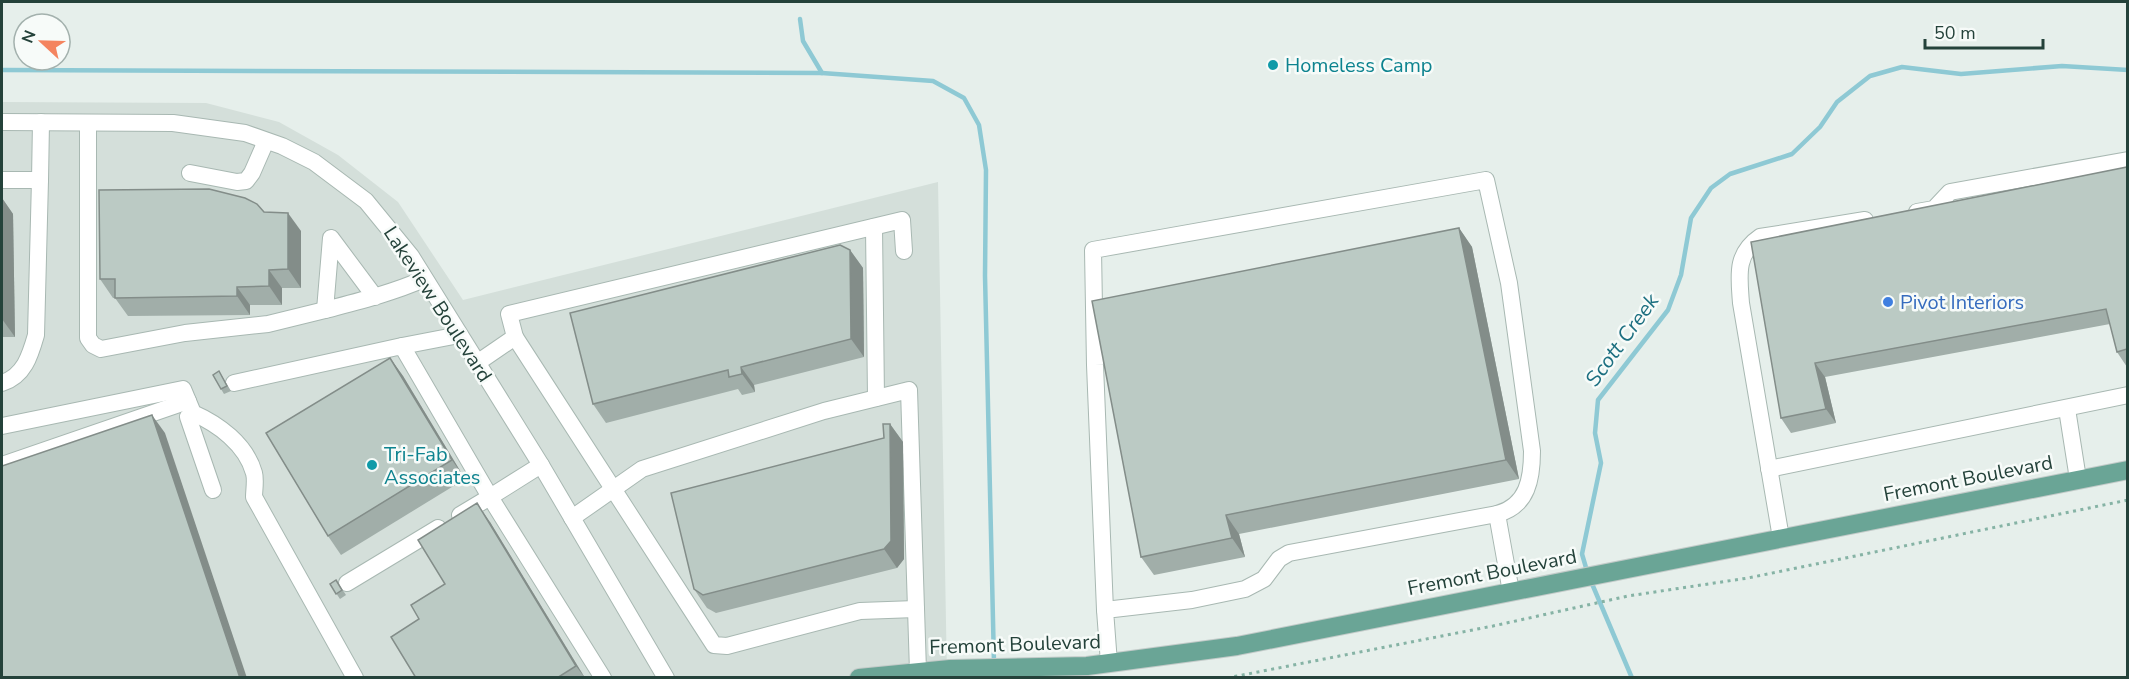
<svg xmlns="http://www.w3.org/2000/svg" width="2129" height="679" font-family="'Nunito Sans',sans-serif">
	<rect width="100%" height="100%" fill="#e6efeb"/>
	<polygon fill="#d4dfda" points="2,102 206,103 279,122 338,155 398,202 463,300 938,182 947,677 2,678"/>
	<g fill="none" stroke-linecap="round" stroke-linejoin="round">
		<g stroke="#8ec9d4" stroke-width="4.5">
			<polyline points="800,19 803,41 822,73"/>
			<polyline points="2,70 822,73 933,81 964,98 979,125 986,170 985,276 994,663"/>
			<polyline points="1587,571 1582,554 1601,463 1595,433 1598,400 1668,310 1681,275 1691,218 1711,188 1730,174 1792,154 1820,127 1837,102 1870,76 1902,67 1961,74 2062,66 2128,70"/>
			<polyline points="1590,579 1632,678"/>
		</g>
		<defs>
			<g id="minor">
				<polyline points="2,122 173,123 245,133 282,146 314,162 366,201 411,256 541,465 666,678"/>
				<polyline points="88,123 88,338 93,345 101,349 185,333 268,324 325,310"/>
				<polyline points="190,173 237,182 246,181 252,173 266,141"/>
				<polyline points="2,180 40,180 41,122"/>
				<polyline points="1917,212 1934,209 1950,192 2128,160"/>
				<polyline points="874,227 876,398"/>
				<path d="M375,297L331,238L325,310C359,301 392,293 424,279"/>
				<polyline points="515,337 509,314 902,220 904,251"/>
				<polyline points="402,346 459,335"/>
				<polyline points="477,363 515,337 714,645 727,646 860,611 916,609"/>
				<path d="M2,383C24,376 30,356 36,335L40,180"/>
				<polyline points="234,383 402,346 490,497 541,465"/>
				<polyline points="2067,409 2078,479"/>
				<polyline points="193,413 188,417 213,490"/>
				<path d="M2,426L183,389L193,413C218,424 246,444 254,473C256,480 254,490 254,497L355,678"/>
				<polyline points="2,465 188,401"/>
				<polyline points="1769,469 2128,395"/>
				<polyline points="460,515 490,497 603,678"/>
				<polyline points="572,518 642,469 824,411 909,390 918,671"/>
				<path d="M1781,538L1741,303C1739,276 1735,254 1760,237L1865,220"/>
				<polyline points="347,583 438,528"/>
				<path d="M1105,610L1095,365L1093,250L1486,180L1509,283L1532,451C1532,478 1528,506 1497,514"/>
				<polyline points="1109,663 1105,610 1192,600 1245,589 1264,579 1279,559 1289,553 1497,514 1511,592"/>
			</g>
			<polyline id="major" points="859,678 950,669 1087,666 1237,646 2128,470"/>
		</defs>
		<use href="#minor" stroke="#a8b8b2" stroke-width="18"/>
		<use href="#major" stroke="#c2cac8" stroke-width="20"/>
		<polyline stroke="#86b3a5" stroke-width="3" stroke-dasharray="3 4.5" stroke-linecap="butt" points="1227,678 1493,626 1628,596 1748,578 2128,500"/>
		<use href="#minor" stroke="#fff" stroke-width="16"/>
		<use href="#major" stroke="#6aa596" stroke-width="18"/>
	</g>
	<g fill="#a1aea9">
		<polygon points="2127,167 2127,367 2117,352 2110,324 1825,377 1836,423 1791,433 1781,418 1751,242"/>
		<polygon points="2,198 13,214 15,337 2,337"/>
		<polygon points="264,212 301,231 301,288 282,288 282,305 250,305 250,315 128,316 115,298 113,298 100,279"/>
		<polygon points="1459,228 1472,247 1519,479 1239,534 1245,557 1154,575 1141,557"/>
		<polygon points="850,250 863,268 864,357 754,385 755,392 742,395 738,389 606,423 593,404"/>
		<polygon points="390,358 403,376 465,479 341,555 328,536"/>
		<polygon points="219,371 231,391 224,394 221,389"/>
		<polygon points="890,424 903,442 904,559 897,568 716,613 707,608 694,589 884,438"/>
		<polygon points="490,522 585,678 416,678 419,619"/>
		<polygon points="336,580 346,595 340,599 330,584"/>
	</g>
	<g fill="#838d89">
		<polygon points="2,198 13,214 15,337 2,319"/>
		<polygon points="288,213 301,231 301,288 288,269"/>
		<polygon points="1459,228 1472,247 1519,479 1506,460"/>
		<polygon points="850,250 863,268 864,357 851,339"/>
		<polygon points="269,270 282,288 282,305 269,286"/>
		<polygon points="237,287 250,305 250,315 237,296"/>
		<polygon points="390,358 403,376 465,479 452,460"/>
		<polygon points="1815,363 1825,377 1836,423 1826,409"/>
		<polygon points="741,367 754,385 755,392 742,374"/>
		<polygon points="152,415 165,433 247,678 240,678"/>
		<polygon points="890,424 903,442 904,559 897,568 884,549"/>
		<polygon points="477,503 490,522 585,678 576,666"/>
		<polygon points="1226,515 1239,534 1245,557 1232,538"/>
	</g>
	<g fill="#bbcac4" stroke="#838d89" stroke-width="1.5">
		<polygon points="2127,167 2127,349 2117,352 2106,309 1815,363 1826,409 1781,418 1751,242"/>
		<polygon points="209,189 245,198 257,204 264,212 288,213 288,269 269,270 269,286 237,287 237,296 115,298 115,279 100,279 99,190"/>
		<polygon points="1459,228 1506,460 1226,515 1232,538 1141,557 1092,301"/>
		<polygon points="840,245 850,250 851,339 741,367 742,374 729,377 728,370 593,404 570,313"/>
		<polygon points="390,358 452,460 328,536 266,433"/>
		<polygon points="219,371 227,386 221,389 213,375"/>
		<polygon points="152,415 240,678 2,678 2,466"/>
		<polygon points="883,424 890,424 891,541 884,549 703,595 694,589 671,493 884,438"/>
		<polygon points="477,503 576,666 557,678 416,678 391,637 419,619 411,605 445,584 418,540"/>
		<polygon points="336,580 342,590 336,594 330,584"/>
	</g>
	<g fill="#0f9aa8" stroke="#f7fbf9" stroke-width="2">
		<circle cx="1273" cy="65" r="6"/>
		<circle cx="372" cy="465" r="6"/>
	</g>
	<circle fill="#3f7fe0" stroke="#f7fbf9" stroke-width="2" cx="1888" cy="302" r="6"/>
	<g text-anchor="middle" stroke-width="5" stroke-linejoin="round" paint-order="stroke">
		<g font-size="20" fill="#0d838f" stroke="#f7fbf9" text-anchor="start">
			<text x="1285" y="72">Homeless Camp</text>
			<text x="384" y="461">Tri-Fab<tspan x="384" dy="23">Associates</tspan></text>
		</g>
		<g font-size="20" fill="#366cbe" stroke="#f7fbf9" text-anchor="start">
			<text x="1900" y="309">Pivot Interiors</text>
		</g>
		<g font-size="20" fill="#24423a" stroke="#f7fbf9">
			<text transform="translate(438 304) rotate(57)" y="7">Lakeview Boulevard</text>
			<text transform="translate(1968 478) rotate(-11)" y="7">Fremont Boulevard</text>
			<text transform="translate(1492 572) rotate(-11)" y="7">Fremont Boulevard</text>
			<text transform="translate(1015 644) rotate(-2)" y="7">Fremont Boulevard</text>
		</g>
		<g font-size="21" font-style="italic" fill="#1c6f80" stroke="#f7fbf9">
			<text transform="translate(1622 340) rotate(-54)" y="7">Scott Creek</text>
		</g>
	</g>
	<rect width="2129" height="679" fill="none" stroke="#24423a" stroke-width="6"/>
	<g transform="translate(42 42) rotate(292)"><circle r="28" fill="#f7fbf9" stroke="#a3b1ad" stroke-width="1.5"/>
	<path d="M0-4.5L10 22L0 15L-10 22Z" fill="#f4845f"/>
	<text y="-9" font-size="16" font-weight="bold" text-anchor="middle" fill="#24423a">N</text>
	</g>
	<path d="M1925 39v9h118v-9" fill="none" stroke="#24423a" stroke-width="3"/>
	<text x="1934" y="39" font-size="18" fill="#24423a" stroke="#f7fbf9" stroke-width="4.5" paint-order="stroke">50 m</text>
</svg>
